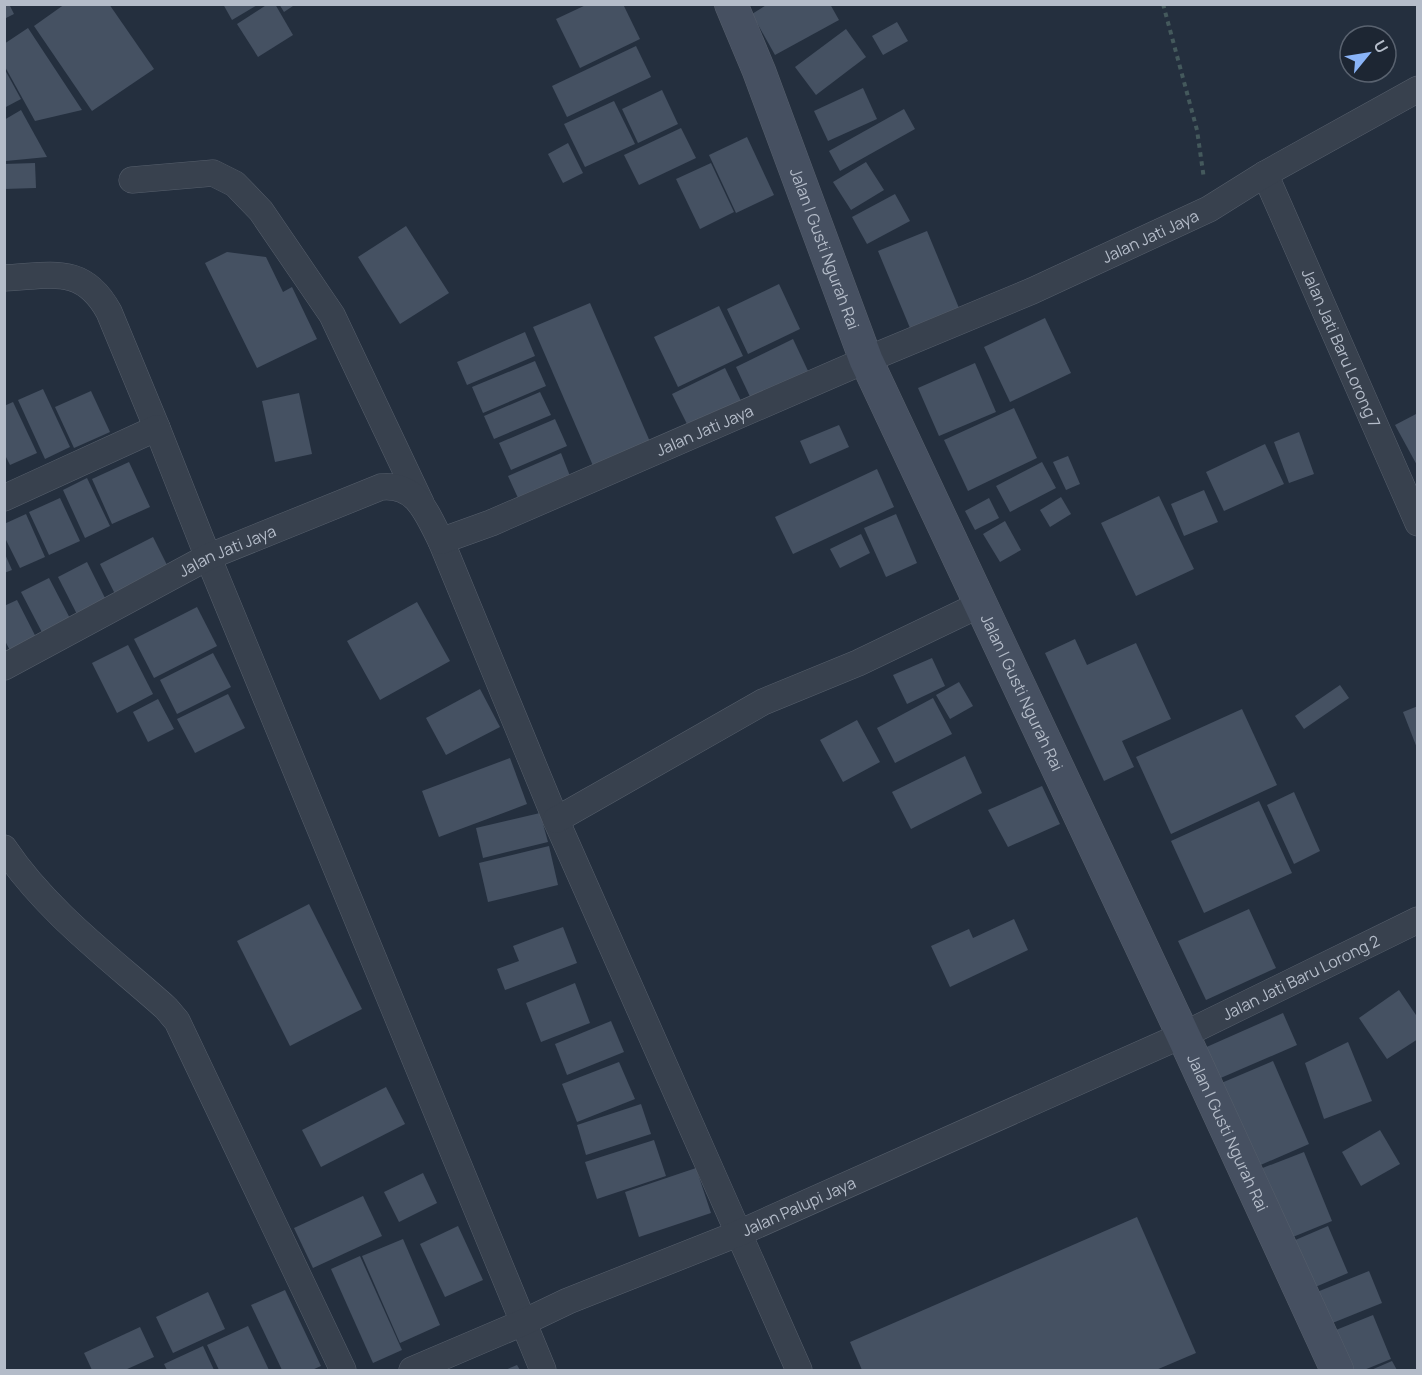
<svg xmlns="http://www.w3.org/2000/svg" width="1422" height="1375" font-family="Manrope,sans-serif">
	<rect width="100%" height="100%" fill="#242f3e"/>
	<g fill="#455162">
		<polygon points="4,4 9,4 14,14 4,19"/>
		<polygon points="65,4 109,4 154,69 92,111 34,26"/>
		<polygon points="223,4 259,4 232,20"/>
		<polygon points="268,4 275,4 293,35 258,57 237,24"/>
		<polygon points="279,4 296,4 284,12"/>
		<polygon points="588,4 623,4 640,39 580,68 556,19"/>
		<polygon points="768,4 830,4 839,20 775,55 752,14"/>
		<polygon points="897,22 908,41 883,55 872,36"/>
		<polygon points="28,28 82,110 35,121 4,65 4,44"/>
		<polygon points="846,29 866,57 816,95 795,67"/>
		<polygon points="636,46 651,77 567,117 552,86"/>
		<polygon points="4,68 21,99 4,108"/>
		<polygon points="863,88 877,119 828,141 814,111"/>
		<polygon points="662,90 678,124 638,143 622,109"/>
		<polygon points="614,101 635,144 585,167 564,124"/>
		<polygon points="904,109 915,129 840,171 829,151"/>
		<polygon points="21,110 47,157 6,161 4,159 4,120"/>
		<polygon points="681,128 696,158 639,185 624,155"/>
		<polygon points="747,137 774,195 736,213 709,155"/>
		<polygon points="568,143 583,173 563,183 548,154"/>
		<polygon points="866,162 884,190 851,210 833,182"/>
		<polygon points="35,163 36,188 4,189 4,164"/>
		<polygon points="711,163 734,212 700,229 676,179"/>
		<polygon points="895,194 910,221 867,244 852,217"/>
		<polygon points="406,226 449,293 400,324 358,257"/>
		<polygon points="927,231 959,308 910,328 878,251"/>
		<polygon points="227,252 266,257 283,292 292,287 317,339 257,368 205,263"/>
		<polygon points="779,284 800,329 748,354 727,309"/>
		<polygon points="590,303 651,444 594,468 533,327"/>
		<polygon points="719,306 743,356 678,387 654,337"/>
		<polygon points="1045,318 1071,373 1010,402 984,347"/>
		<polygon points="525,332 535,356 467,385 457,362"/>
		<polygon points="793,339 809,373 752,401 736,367"/>
		<polygon points="535,361 546,386 483,413 472,387"/>
		<polygon points="975,363 996,412 939,436 918,388"/>
		<polygon points="725,368 743,405 690,430 672,394"/>
		<polygon points="43,389 70,447 45,459 18,400"/>
		<polygon points="91,391 110,432 74,448 55,407"/>
		<polygon points="540,392 551,415 494,439 484,416"/>
		<polygon points="299,393 312,454 275,462 262,401"/>
		<polygon points="13,402 37,453 10,465 4,453 4,406"/>
		<polygon points="1014,408 1037,458 968,491 944,440"/>
		<polygon points="1418,413 1418,467 1395,425"/>
		<polygon points="555,419 567,446 511,470 499,443"/>
		<polygon points="839,425 849,447 810,464 800,441"/>
		<polygon points="1299,432 1314,474 1289,483 1274,442"/>
		<polygon points="1265,444 1284,484 1224,511 1206,472"/>
		<polygon points="561,453 570,476 518,498 508,476"/>
		<polygon points="1068,456 1080,484 1066,490 1053,462"/>
		<polygon points="129,462 150,507 112,524 92,479"/>
		<polygon points="1042,462 1056,488 1010,512 996,486"/>
		<polygon points="877,469 894,507 793,554 775,517"/>
		<polygon points="87,478 110,526 85,538 63,490"/>
		<polygon points="1204,490 1218,522 1184,536 1171,504"/>
		<polygon points="1159,496 1194,569 1136,596 1101,523"/>
		<polygon points="1061,497 1071,514 1050,527 1040,510"/>
		<polygon points="60,498 80,541 49,555 29,512"/>
		<polygon points="989,498 999,518 975,530 965,511"/>
		<polygon points="26,514 45,557 20,568 4,536 4,524"/>
		<polygon points="896,514 917,563 886,577 864,528"/>
		<polygon points="1005,521 1021,550 1000,562 983,534"/>
		<polygon points="861,534 870,553 840,568 830,549"/>
		<polygon points="153,537 177,585 124,612 100,564"/>
		<polygon points="4,552 12,570 4,573"/>
		<polygon points="87,562 114,616 85,630 58,577"/>
		<polygon points="49,578 75,628 47,642 21,592"/>
		<polygon points="17,600 41,647 15,660 4,639 4,606"/>
		<polygon points="417,602 450,661 380,700 347,641"/>
		<polygon points="197,607 217,646 154,678 134,639"/>
		<polygon points="1075,639 1087,665 1136,643 1171,719 1122,741 1134,767 1104,781 1045,653"/>
		<polygon points="128,645 153,694 117,713 92,663"/>
		<polygon points="213,653 231,687 177,714 160,680"/>
		<polygon points="932,658 945,686 907,704 893,675"/>
		<polygon points="959,682 973,706 950,719 936,695"/>
		<polygon points="1340,685 1349,698 1304,729 1295,716"/>
		<polygon points="480,689 500,727 446,755 426,718"/>
		<polygon points="228,694 245,728 195,753 177,719"/>
		<polygon points="933,698 952,734 895,763 877,728"/>
		<polygon points="158,699 174,729 148,742 133,712"/>
		<polygon points="1418,706 1418,748 1417,748 1403,712"/>
		<polygon points="1242,709 1277,785 1171,834 1136,757"/>
		<polygon points="857,720 880,762 843,782 820,740"/>
		<polygon points="965,756 982,793 911,829 892,792"/>
		<polygon points="510,758 527,804 439,837 422,791"/>
		<polygon points="1042,786 1060,824 1008,847 988,810"/>
		<polygon points="1294,792 1320,851 1294,864 1267,805"/>
		<polygon points="1259,801 1292,873 1204,913 1171,841"/>
		<polygon points="540,813 548,842 483,858 476,828"/>
		<polygon points="549,846 558,885 488,902 479,863"/>
		<polygon points="309,904 362,1009 290,1046 237,941"/>
		<polygon points="1249,909 1276,968 1206,1000 1178,941"/>
		<polygon points="1014,919 1028,950 950,987 931,946 969,929 973,938"/>
		<polygon points="563,927 577,963 505,990 497,969 519,961 513,946"/>
		<polygon points="575,983 590,1023 541,1042 526,1003"/>
		<polygon points="1399,990 1418,1018 1418,1039 1387,1059 1359,1018"/>
		<polygon points="1283,1013 1297,1045 1216,1080 1202,1049"/>
		<polygon points="611,1021 624,1052 567,1075 555,1044"/>
		<polygon points="1348,1042 1372,1101 1324,1119 1305,1063"/>
		<polygon points="1273,1061 1309,1144 1256,1167 1219,1084"/>
		<polygon points="619,1062 635,1099 577,1122 562,1084"/>
		<polygon points="386,1087 405,1124 321,1167 302,1130"/>
		<polygon points="641,1104 651,1134 586,1155 577,1125"/>
		<polygon points="1380,1130 1400,1164 1361,1186 1342,1152"/>
		<polygon points="654,1140 666,1176 597,1199 585,1162"/>
		<polygon points="1304,1152 1332,1221 1288,1239 1260,1169"/>
		<polygon points="696,1168 711,1213 639,1237 625,1192"/>
		<polygon points="423,1173 437,1203 399,1222 384,1192"/>
		<polygon points="363,1196 382,1236 313,1268 294,1228"/>
		<polygon points="1137,1217 1196,1353 1156,1370 862,1370 850,1342"/>
		<polygon points="458,1226 483,1280 445,1297 420,1244"/>
		<polygon points="1328,1226 1348,1273 1313,1288 1293,1241"/>
		<polygon points="403,1239 440,1325 400,1343 362,1256"/>
		<polygon points="360,1256 402,1350 373,1363 331,1269"/>
		<polygon points="1369,1271 1382,1303 1325,1326 1312,1294"/>
		<polygon points="285,1290 321,1366 312,1370 282,1370 251,1305"/>
		<polygon points="208,1292 225,1329 173,1353 156,1317"/>
		<polygon points="1373,1315 1391,1359 1364,1370 1347,1370 1331,1332"/>
		<polygon points="248,1326 269,1370 219,1370 207,1345"/>
		<polygon points="140,1327 154,1357 125,1370 92,1370 84,1353"/>
		<polygon points="203,1346 214,1370 167,1370 164,1364"/>
		<polygon points="1392,1361 1397,1370 1371,1370"/>
		<polygon points="517,1365 520,1370 505,1370"/>
	</g>
	<g fill="none" stroke-linecap="round" stroke-linejoin="round">
		<defs>
			<g id="street">
				<path id="s1" d="M1265,174L1418,523"/>
				<polyline points="132,180 213,173 235,184 261,211 332,315 421,503"/>
				<path d="M4,278C51,276 83,264 109,312L157,428"/>
				<polyline points="4,498 157,428 208,557 543,1370"/>
				<polyline points="441,541 556,820 799,1370"/>
				<path id="s2" d="M4,667L208,557L381,487C417,483 427,514 441,541L491,523L866,360L1032,291L1209,209L1265,174L1418,89"/>
				<polyline points="556,820 763,702 858,663 981,604"/>
				<path d="M4,848C47,912 110,958 166,1008L177,1021L343,1370"/>
				<path id="s3" d="M412,1370L522,1323L568,1301L737,1234L1183,1035L1418,920"/>
			</g>
			<g id="secondary">
				<path id="s4" d="M731,4L759,71L866,360L1183,1035L1337,1370"/>
			</g>
		</defs>
		<use href="#street" stroke="#565f6c" stroke-width="27"/>
		<use href="#secondary" stroke="#565f6c" stroke-width="34"/>
		<polyline stroke="#44595c" stroke-width="4" stroke-dasharray="4.5 4.5" stroke-linecap="butt" points="1163,4 1197,130 1204,179"/>
		<use href="#street" stroke="#38414e" stroke-width="26"/>
		<use href="#secondary" stroke="#465061" stroke-width="33"/>
	</g>
	<g text-anchor="middle" stroke-width="6" stroke-linejoin="round" paint-order="stroke">
		<g font-size="16" fill="#b4bcc9" stroke="#1d2633">
			<text dy="6" stroke="none"><textPath href="#s2" startOffset="1278">Jalan Jati Jaya</textPath></text>
			<text dy="6" stroke="none"><textPath href="#s4" startOffset="262">Jalan I Gusti Ngurah Rai</textPath></text>
			<text dy="6" stroke="none"><textPath href="#s1" startOffset="190">Jalan Jati Baru Lorong 7</textPath></text>
			<text dy="6" stroke="none"><textPath href="#s2" startOffset="792">Jalan Jati Jaya</textPath></text>
			<text dy="6" stroke="none"><textPath href="#s2" startOffset="252">Jalan Jati Jaya</textPath></text>
			<text dy="6" stroke="none"><textPath href="#s4" startOffset="748">Jalan I Gusti Ngurah Rai</textPath></text>
			<text dy="6" stroke="none"><textPath href="#s3" startOffset="972">Jalan Jati Baru Lorong 2</textPath></text>
			<text dy="6" stroke="none"><textPath href="#s4" startOffset="1234">Jalan I Gusti Ngurah Rai</textPath></text>
			<text dy="6" stroke="none"><textPath href="#s3" startOffset="420">Jalan Palupi Jaya</textPath></text>
		</g>
	</g>
	<rect width="1422" height="1375" fill="none" stroke="#b4bcc9" stroke-width="12"/>
	<g transform="translate(1368 54) rotate(60)"><circle r="28" fill="#1d2633" stroke="#59626f" stroke-width="1.5"/>
	<path d="M0-4.5L10 22L0 15L-10 22Z" fill="#8ab4f8"/>
	<text y="-9" font-size="16" font-weight="bold" text-anchor="middle" fill="#b4bcc9">U</text>
	</g>
</svg>
